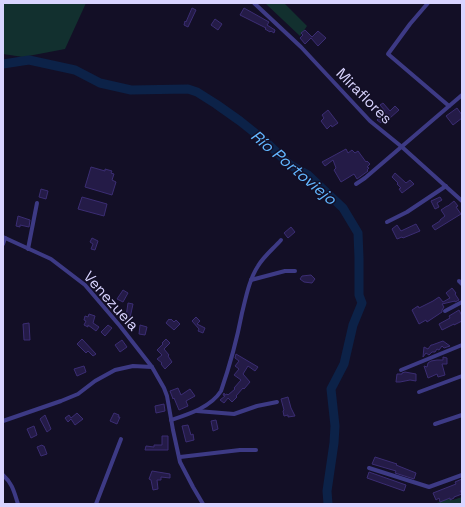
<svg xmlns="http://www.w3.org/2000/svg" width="465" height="507" font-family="'Space Grotesk',sans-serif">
	<rect width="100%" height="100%" fill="#130f26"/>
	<g fill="#12302f">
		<polygon points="3,3 86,3 65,49 23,57 3,54"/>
		<polygon points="265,3 285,3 285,4 307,26 300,36"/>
		<polygon points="462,497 462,504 434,504 447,499 453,500"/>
	</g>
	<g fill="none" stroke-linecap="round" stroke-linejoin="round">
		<polyline stroke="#0c2248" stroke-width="9" points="3,64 29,60 75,70 100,83 131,90 188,89 197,92 216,104 240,121 265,141 290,165 308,175 343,208 358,233 359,258 359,295 362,303 353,325 344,364 331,389 335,426 334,443 327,491 328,504"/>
	</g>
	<g fill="#241b47" stroke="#3b2d73">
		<polygon points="192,8 196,10 188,27 184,25 185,21 186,22"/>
		<polygon points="244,8 269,22 267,25 275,30 274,33 271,31 270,32 265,29 266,28 240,15"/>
		<polygon points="215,19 222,24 218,30 211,25"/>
		<polygon points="305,30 312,37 318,31 326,38 318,46 311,38 305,44 300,38 303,35 301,33"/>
		<polygon points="342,74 359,90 355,94 339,77"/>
		<polygon points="383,103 390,111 395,106 399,110 390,118 388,116 381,123 377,120 385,111 380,105"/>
		<polygon points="457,108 462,115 462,118 453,125 446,116"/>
		<polygon points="328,110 338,123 332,127 331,125 327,129 321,121 324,118 322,115"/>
		<polygon points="346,149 348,153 352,150 355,153 358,151 366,162 367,161 370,164 367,167 369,168 367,170 368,171 357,179 354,174 341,182 334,170 336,168 333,160 325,166 322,162"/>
		<polygon points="91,167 105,171 105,169 112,171 111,173 114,174 112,180 116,182 112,195 85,187"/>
		<polygon points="395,173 406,183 410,180 414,184 402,193 399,189 401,188 397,184 398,183 392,177"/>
		<polygon points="41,189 48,191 46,199 39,197"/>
		<polygon points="82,197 107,204 104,216 78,209"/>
		<polygon points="440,197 442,200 437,203 439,207 435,209 431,201"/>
		<polygon points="454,201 458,206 456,207 461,214 435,230 432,226 440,221 440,220 445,216 441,210 447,206 448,206"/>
		<polygon points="18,216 30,220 29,227 20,225 20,227 16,226"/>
		<polygon points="416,224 420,231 403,238 402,237 397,239 392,229 397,225 401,231"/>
		<polygon points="291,227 295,232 288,238 284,233"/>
		<polygon points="92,238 98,241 95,250 91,249 93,244 90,242"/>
		<polygon points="311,275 315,279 312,283 304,282 300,279 302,276"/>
		<polygon points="452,288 456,293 455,294 459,300 455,302 455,301 442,304 444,307 442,310 442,312 427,322 426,320 419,324 412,310 418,306 419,308 433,301 439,297 443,302 450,298 446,293"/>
		<polygon points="123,290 128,293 123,302 117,299"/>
		<polygon points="128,303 133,304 130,318 126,317"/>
		<polygon points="459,310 462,316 462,321 454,325 454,324 442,330 439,324 450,318 449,316"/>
		<polygon points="89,314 95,316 93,323 99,327 96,331 88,325 88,327 84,325 86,321 84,320 85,316 88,317"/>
		<polygon points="196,317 200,321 197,324 205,328 203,333 198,331 199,329 192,321"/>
		<polygon points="169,319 170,320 171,319 174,322 176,320 180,324 174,330 166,323"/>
		<polygon points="29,323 30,340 24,340 23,324"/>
		<polygon points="108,325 112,328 105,336 101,332"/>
		<polygon points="140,325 147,327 145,335 139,334"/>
		<polygon points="82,339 96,354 93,356 88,351 86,353 77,344"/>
		<polygon points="166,339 170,343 164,349 169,355 168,356 172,362 165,369 161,364 162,363 157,359 162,355 157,350 163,344 162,343"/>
		<polygon points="122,340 127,347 120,352 115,345"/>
		<polygon points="443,341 450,346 444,348 442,346 439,350 437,349 435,352 432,352 429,355 426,353 423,357 424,347 428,349 431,345 432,345"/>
		<polygon points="236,354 258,367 255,371 248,366 243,374 250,382 244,389 243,388 236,396 237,397 232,402 228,398 224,403 220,400 225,396 223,395 224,393 225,395 227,394 228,395 235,389 234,388 241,380 234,375 239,369 235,366 239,361 235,358"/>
		<polygon points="443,357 447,358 447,364 442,364 445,375 438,377 437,374 428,378 424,366 427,367 428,363 431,361 437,360 443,360"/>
		<polygon points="84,366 86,372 77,376 74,369"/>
		<polygon points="405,372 416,374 416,381 410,380 400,382 396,382 397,374 402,374 402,373"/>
		<polygon points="178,388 181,395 190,389 195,396 186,401 188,406 179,410 174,398 173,399 170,391"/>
		<polygon points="288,397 291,408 295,416 288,417 288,415 284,416 283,411 284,410 281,399"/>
		<polygon points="164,404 165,411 156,413 155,406"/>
		<polygon points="77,413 83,419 75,425 71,419 68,422 65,418 69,415 71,418"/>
		<polygon points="114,413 119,415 118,417 120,417 117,424 110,421"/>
		<polygon points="45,415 51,429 47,432 40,419"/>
		<polygon points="216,420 218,429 213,431 211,421"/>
		<polygon points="188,425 191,435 193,434 194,440 186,442 182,426"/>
		<polygon points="34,426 37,435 31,438 27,429"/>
		<polygon points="162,436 168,436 168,450 145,450 146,446 154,447 154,445 162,445"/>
		<polygon points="42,445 43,446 44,446 47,454 41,456 37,447"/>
		<polygon points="375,457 397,464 396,465 416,473 414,479 395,473 396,471 372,464"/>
		<polygon points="152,471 170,474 170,478 161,477 161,480 157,480 158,489 153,490 151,480 149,479"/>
		<polygon points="369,472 406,485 404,491 367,478"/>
		<polygon points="462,479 462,490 460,491 462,494 454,497 454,498 450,500 450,498 440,502 439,498 436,500 433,493 456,484 455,482"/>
	</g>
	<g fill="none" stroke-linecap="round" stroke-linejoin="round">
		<g stroke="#3d3a85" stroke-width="4">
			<polyline points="254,3 301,47 370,121 402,147 462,201"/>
			<polyline points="428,3 410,24 388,54 449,106"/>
			<polyline points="356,184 365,178 462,95"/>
			<polyline points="387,222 407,212 446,186"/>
			<polyline points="3,237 51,259 85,285 120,326 152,367 164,388 167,396 173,430 180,462 193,487 203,504"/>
			<polyline points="3,244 5,238"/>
			<polyline points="28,249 37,203"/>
			<polyline points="251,280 285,271 295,271"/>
			<polyline points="459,281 462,284"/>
			<polyline points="445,311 462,302"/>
			<polyline points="401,370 462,345"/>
			<polyline points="419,392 462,376"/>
			<polyline points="197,411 234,414 257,406 277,402"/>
			<path d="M171,420C189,414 211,407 221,391C230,365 237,339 242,313C246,297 249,280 258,266C264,256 273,249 281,240"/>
			<polyline points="3,421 61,401 78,394 95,381 115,370 133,366 152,367"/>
			<polyline points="435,424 462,415"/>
			<polyline points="180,457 240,450 256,450"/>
			<polyline points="369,468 429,487 462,475"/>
			<path d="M3,475C13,484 14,492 18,504"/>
			<polyline points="96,504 121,439"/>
		</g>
	</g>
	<g text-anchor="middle" stroke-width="3" stroke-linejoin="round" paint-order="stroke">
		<g font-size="15" fill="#d9d4ff" stroke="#130f26">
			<text transform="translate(364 96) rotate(45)" y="5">Miraflores</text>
			<text transform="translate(111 301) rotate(48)" y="5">Venezuela</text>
		</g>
		<g font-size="16" font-style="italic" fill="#62b6ff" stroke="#130f26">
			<text transform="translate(294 167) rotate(40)" y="6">Río Portoviejo</text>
		</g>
	</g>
	<rect width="465" height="507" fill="none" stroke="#d9d4ff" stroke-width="8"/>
</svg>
